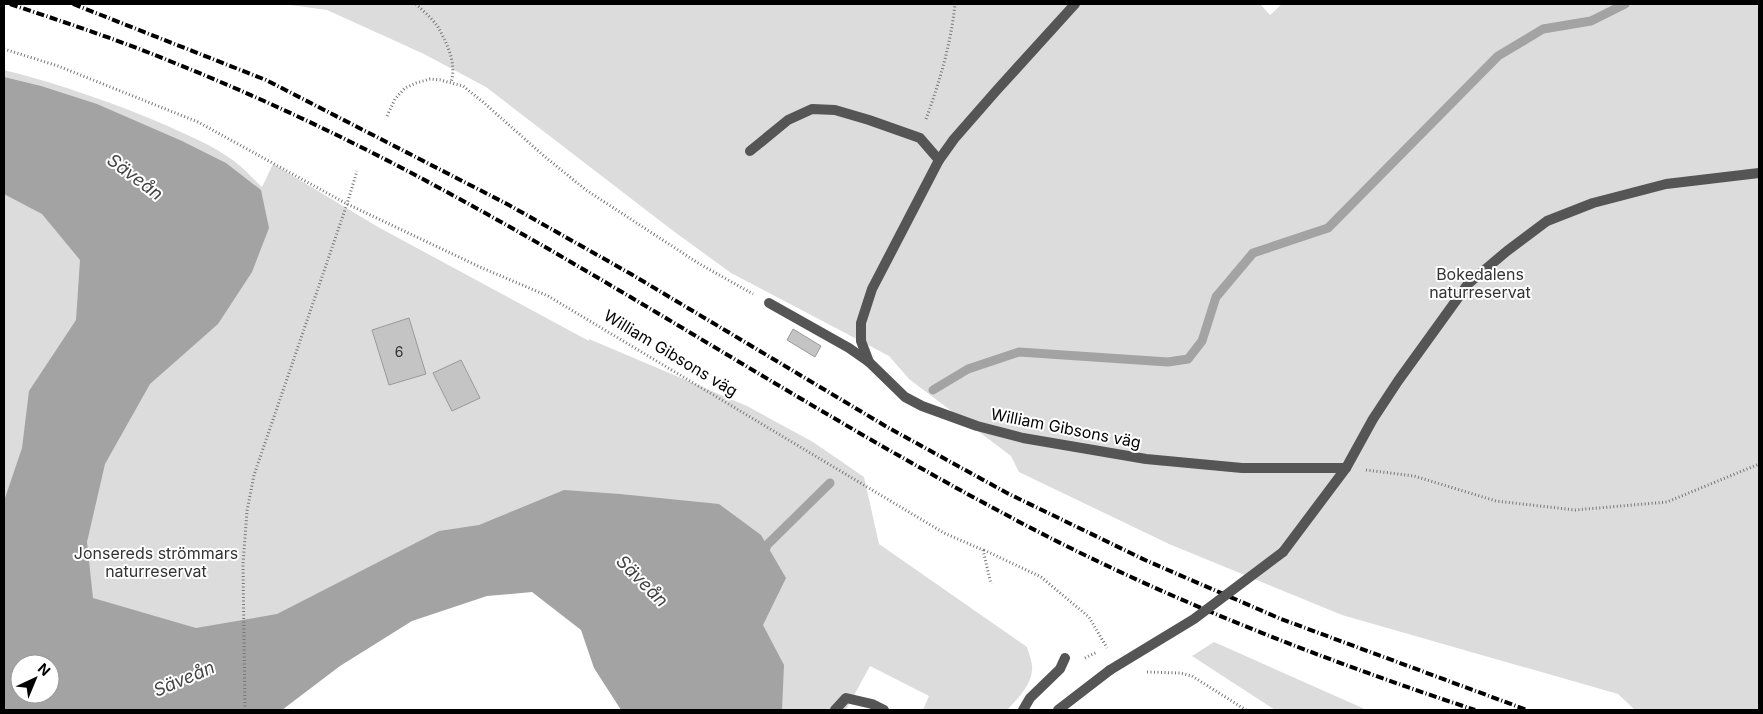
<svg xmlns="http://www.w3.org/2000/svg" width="1763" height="714" font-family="Inter,sans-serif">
	<rect width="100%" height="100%" fill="#fff"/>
	<g fill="#dcdcdc" fill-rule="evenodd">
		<polygon points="283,4 1260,4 1270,15 1282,4 1759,4 1759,710 1635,710 1618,694 1342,615 1169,544 1019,472 1011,456 909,379 889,356 731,273 672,230 486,87 424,54 327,10"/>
		<path d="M4,70C60,84 117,104 170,127C191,137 212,145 231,159C242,166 252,178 262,187L273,164L378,227L589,341V339L747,406L813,442L864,477L879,544L1027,647C1029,654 1033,663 1032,670C1031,686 1017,699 1007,710H923L929,696L870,666L846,710H623L560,575L4,710ZM20,664H50V694H20Z"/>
		<polygon points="1214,642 1367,710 1275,710 1192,656"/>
	</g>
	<path fill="#a3a3a3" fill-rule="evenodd" d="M4,77L41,86L97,104L182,141L226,163L261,190L269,228L252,272L218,324L150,384L105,464L87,542L93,598L196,628L277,614L439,531L479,525L564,490L620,494L719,504L761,535L786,578L763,625L784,665L782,710H621L594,668L581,630L532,592L487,596L412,621L340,666L282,710H4V501L22,448L29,391L76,320L80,260L42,214L4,194ZM20,664H50V694H20Z"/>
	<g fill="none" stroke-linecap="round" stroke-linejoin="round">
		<g stroke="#a3a3a3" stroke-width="9">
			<polyline points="933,390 968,369 1019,352 1168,362 1188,359 1202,341 1216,297 1253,253 1328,228 1498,56 1543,29 1591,21 1625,4"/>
			<polyline points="763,556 767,545 830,483"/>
		</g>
	</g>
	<g fill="#c4c4c4" stroke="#999">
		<polygon points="409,318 426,374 389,385 372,330"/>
		<polygon points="793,329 821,346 815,357 787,340"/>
		<polygon points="461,360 480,398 452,411 433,373"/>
	</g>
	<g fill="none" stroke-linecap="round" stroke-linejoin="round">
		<g stroke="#777" stroke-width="3" stroke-dasharray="1 2.5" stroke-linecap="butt">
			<path d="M416,4C423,11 432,18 438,27C447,43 457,64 451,82"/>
			<polyline points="4,49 58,66 198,122 347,204 480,267 548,296 944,533 983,550 991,584"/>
			<polyline points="387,116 395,99 405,88 416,83 430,79 440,80 463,86 483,102 544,156 586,190 698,263 753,294"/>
			<path d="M926,119C940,81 951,43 955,4"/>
			<polyline points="1366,470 1414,476 1496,501 1575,510 1667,502 1759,464"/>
			<polyline points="984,550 1041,577 1089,617 1107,648"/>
			<polyline points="1085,658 1097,652"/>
			<polyline points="1147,672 1180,673 1192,676 1246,710"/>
			<polyline points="245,710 243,564 247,511 254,475 347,204 357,171"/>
		</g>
		<g stroke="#555" stroke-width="10">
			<polyline points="750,151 788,120 812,109 835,110 869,120 920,138 939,160"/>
			<polyline points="769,303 849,348 869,362"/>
			<polyline points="835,710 846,698 872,704 884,710"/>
			<polyline points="1023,710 1030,698 1060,669 1065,658"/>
		</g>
		<g stroke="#555" stroke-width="10">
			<polyline points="1075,4 996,91 954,139 939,160 872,289 861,323 861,341 869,362 905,397 922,406 977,426 1023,438 1146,459 1242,468 1346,468"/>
			<polyline points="1283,552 1346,468 1373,419 1398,381 1468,284 1507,251 1547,221 1593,203 1666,184 1759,173"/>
			<polyline points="1058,710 1110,670"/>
		</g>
		<g stroke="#000" stroke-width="4" stroke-dasharray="8 2.5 1 2.5" stroke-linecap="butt">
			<path d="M10,4C64,22 119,40 172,62C255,95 338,134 417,176C615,281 802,406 999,511C1150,593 1312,656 1475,710"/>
			<polyline points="73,4 266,80 507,204 631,274 887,427 1007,493 1145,560 1281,619 1527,710"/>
		</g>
		<polyline stroke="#555" stroke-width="10" points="1110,670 1194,619 1283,552"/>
	</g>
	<g text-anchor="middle" stroke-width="4" stroke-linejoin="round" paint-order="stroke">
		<g font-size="14" fill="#313131">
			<text x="399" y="357">6</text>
		</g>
		<g font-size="16" fill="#333" stroke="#fff">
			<text x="1480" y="280">Bokedalens<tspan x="1480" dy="18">naturreservat</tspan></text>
			<text x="156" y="559">Jonsereds strömmars<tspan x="156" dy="18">naturreservat</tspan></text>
		</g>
		<g font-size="16" fill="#000" stroke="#fff">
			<text transform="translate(671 353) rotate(31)" y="6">William Gibsons väg</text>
			<text transform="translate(1066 428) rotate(11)" y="6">William Gibsons väg</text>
		</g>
		<g font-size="18" font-style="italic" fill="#444" stroke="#fff">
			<text transform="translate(135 177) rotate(37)" y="6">Säveån</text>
			<text transform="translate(642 581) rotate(45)" y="6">Säveån</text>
			<text transform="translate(184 679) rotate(-23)" y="6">Säveån</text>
		</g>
	</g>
	<rect width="1763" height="714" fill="none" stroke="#000000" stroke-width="10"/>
	<g transform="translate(35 679) rotate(44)"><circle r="24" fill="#ffffff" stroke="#999999"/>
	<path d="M0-4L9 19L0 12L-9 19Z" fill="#000000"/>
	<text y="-8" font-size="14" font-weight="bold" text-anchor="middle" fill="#000000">N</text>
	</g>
</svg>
